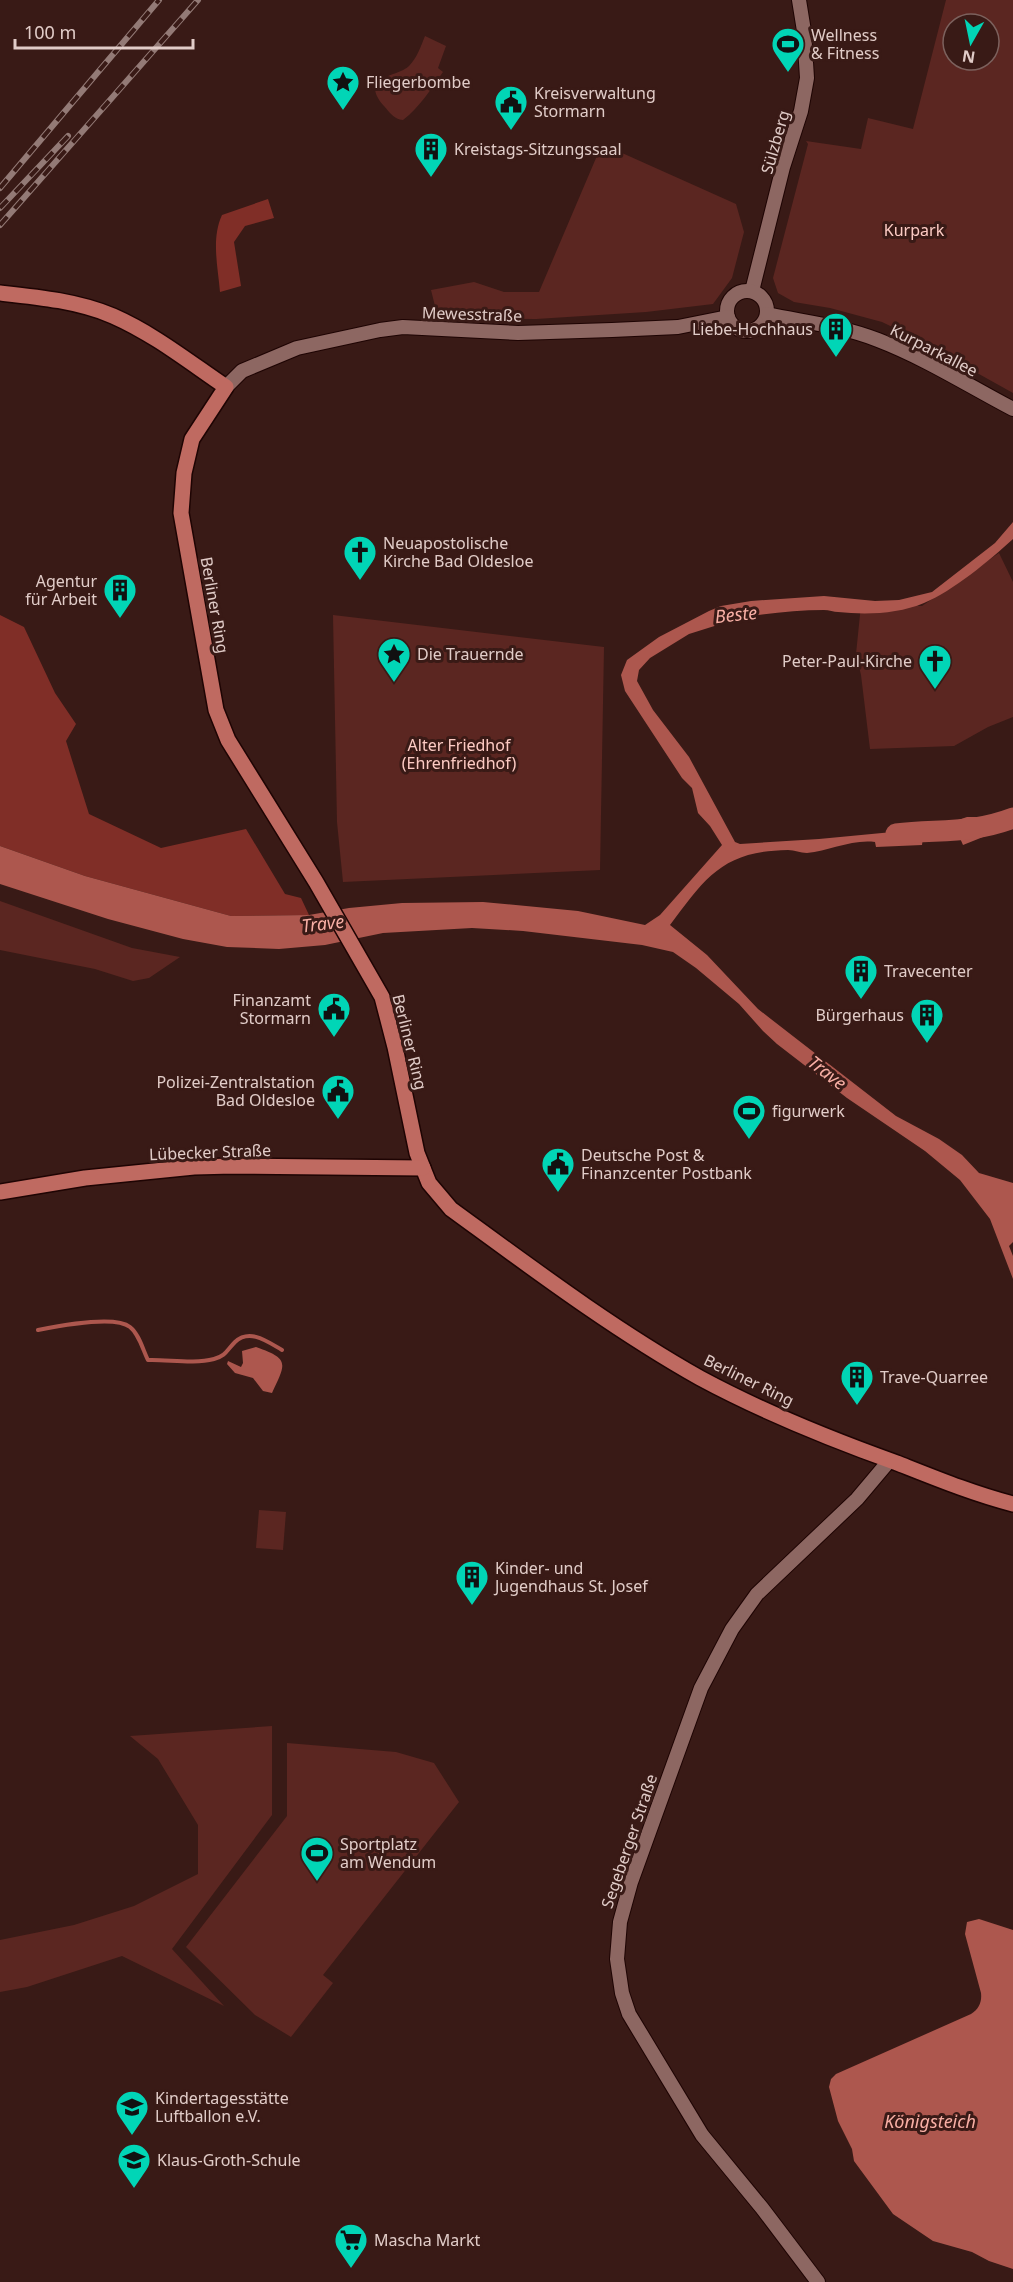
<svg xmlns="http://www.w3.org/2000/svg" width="1013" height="2282" font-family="'Noto Sans',sans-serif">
	<rect width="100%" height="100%" fill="#391a16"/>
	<g fill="#5b2621" fill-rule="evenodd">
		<path d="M946,0H1013V393L909,335L882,322L830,308L794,302L778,293L773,278L808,144L806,141L861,149L868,118L913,129ZM953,24H989V60H953Z"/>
		<path d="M425,36L446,46L438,68L443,72C430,90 420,107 403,120C394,119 390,113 384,106C358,76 398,77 409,66C417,58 421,46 425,36Z"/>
		<polygon points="602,144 736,204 744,232 732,278 713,304 646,312 536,319 438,318 431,290 474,282 504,292 539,292"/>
		<polygon points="999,553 1013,582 1013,717 988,727 954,746 870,749 861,675 856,654 861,605 922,606"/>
		<polygon points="333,615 604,647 600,870 343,882 337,822"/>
		<polygon points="0,901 132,948 180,957 149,978 133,981 95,969 0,950"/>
		<polygon points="259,1510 286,1512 283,1550 256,1548"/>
		<polygon points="272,1726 272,1815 172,1949 224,2006 122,1956 27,1987 0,1992 0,1940 74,1925 134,1906 198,1874 198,1825 158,1759 130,1736"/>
		<polygon points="287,1743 396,1752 434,1763 459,1802 323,1975 333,1983 291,2037 255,2015 186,1947 287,1816"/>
	</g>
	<g fill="#802e27">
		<path d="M268,199L274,218L245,226L234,242L241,286L220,292C218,267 211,239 222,215Z"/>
		<polygon points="0,615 24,627 55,693 76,724 66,741 89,814 161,848 246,829 285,894 301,898 309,915 231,916 85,876 0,846"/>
	</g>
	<g fill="#ad574e">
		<path d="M1013,522V539C990,560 953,591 924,603C898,614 866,615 838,612C834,612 829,610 824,610C791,610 757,615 724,620V623L689,634L650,658L639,670L637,681L653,710L689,757L735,842L740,844L819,839L924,829L922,845L876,847L875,842C852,839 829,851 807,853C800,853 795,850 788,850C723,851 706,877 670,925L707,955L758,1009L896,1116L939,1139L962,1155L979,1173L1013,1183V1242L1009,1246L1013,1256V1279L990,1219L960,1180L925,1151L847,1098L777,1044L763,1031L739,1004L696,968L673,952L642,945L523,931L472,928L383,933L325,945L279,949L227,947L183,939L108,919L0,884V846L85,876L231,916L309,915L349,908L402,903L483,902L578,911L645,925L660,915L722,845L710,826L698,813L692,788L682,778L625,691L621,675L627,660L659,637L709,611L721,606L751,601L824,596L875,601L899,600L932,592L995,543Z"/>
		<polygon points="1013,809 1013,825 963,845 959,836 947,835 948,827 954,827 958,820 967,817 990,817"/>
		<path d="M256,1347C290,1359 286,1363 272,1393L263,1391L253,1378L235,1373L227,1364L228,1361L241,1367L243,1363L242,1351Z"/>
		<path d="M979,1919L1013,1930V2269L989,2261L972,2252L933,2241L893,2214L854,2161L852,2149L838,2121L829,2087L831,2079L836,2074L971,2014C979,2009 982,2002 981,1993L965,1934L967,1922Z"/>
	</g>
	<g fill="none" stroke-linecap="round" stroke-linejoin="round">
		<path stroke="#ad574e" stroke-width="4" d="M38,1330C58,1326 115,1315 130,1327C139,1334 143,1350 148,1360H152C172,1360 195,1364 214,1359C226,1356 227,1350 235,1342C250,1328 268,1342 282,1350"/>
		<path stroke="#ad574e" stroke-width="21" d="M896,834C939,829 971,834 1013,818"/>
		<defs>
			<g id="secondary">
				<polyline points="752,291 783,167 801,111 807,78 804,31 799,0"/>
				<circle cx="747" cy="311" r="20"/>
				<path d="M767,314C804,322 843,326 878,340C925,358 969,386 1013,409"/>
				<polyline points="226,387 242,371 297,348 380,330 403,327 518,333 612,330 678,327 728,317"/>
				<polyline points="818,2282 762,2208 702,2135 629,2014 622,1993 617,1959 620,1922 631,1882 701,1688 732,1629 757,1594 857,1499 889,1461"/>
			</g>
			<g id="primary">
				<path d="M0,293C37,297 78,301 113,316C154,334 189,362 226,387L192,439L184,473L181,513L216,710L228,740L316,882L382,997L395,1047L417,1153L429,1183L451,1209C532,1268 613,1329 700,1378C763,1412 830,1439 897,1463C935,1478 974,1494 1013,1504"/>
				<polyline points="0,1192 85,1178 194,1167 233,1166 423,1168"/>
			</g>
		</defs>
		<use href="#secondary" stroke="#1e0403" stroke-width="16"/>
		<use href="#primary" stroke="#1e0403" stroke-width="18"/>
		<use href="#secondary" stroke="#8d6762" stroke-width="14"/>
		<use href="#primary" stroke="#bf6a61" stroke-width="15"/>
		<defs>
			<g id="rail">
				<polyline points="0,188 159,0"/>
				<polyline points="0,208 68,136"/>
				<polyline points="0,225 198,0"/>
			</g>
		</defs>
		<use href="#rail" stroke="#937a76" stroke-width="6"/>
		<use href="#rail" stroke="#391a16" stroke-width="4" stroke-dasharray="11" stroke-linecap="butt"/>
	</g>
	<defs>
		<symbol id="stadium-pin" viewBox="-11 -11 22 30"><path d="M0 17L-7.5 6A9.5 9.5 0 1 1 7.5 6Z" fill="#01d5b6" stroke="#391a16"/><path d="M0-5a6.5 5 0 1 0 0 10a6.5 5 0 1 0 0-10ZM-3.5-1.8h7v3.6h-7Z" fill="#111"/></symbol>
		<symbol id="sight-pin" viewBox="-11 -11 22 30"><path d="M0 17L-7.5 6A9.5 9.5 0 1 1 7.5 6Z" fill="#01d5b6" stroke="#391a16"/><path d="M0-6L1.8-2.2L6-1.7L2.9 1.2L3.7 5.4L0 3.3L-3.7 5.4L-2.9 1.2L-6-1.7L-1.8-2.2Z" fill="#111"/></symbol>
		<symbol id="civic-pin" viewBox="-11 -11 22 30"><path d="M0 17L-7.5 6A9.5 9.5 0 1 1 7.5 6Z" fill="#01d5b6" stroke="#391a16"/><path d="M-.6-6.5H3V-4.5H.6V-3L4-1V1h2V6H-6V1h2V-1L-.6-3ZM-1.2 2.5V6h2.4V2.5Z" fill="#111"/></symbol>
		<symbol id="building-pin" viewBox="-11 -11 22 30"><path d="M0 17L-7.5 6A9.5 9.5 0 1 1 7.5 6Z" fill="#01d5b6" stroke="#391a16"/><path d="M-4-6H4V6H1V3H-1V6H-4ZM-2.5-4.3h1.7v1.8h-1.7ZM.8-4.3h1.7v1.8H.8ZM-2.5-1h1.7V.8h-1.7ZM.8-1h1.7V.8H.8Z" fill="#111"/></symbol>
		<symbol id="church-pin" viewBox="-11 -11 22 30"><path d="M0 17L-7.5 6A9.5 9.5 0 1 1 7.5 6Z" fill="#01d5b6" stroke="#391a16"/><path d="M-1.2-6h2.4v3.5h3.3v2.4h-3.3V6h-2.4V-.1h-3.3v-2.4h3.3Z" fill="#111"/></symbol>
		<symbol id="school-pin" viewBox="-11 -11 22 30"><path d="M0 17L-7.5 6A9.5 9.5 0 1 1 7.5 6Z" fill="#01d5b6" stroke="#391a16"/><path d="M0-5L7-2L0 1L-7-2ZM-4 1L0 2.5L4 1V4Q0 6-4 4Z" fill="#111"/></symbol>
		<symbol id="supermarket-pin" viewBox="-11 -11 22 30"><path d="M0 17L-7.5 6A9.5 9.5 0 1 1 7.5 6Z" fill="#01d5b6" stroke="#391a16"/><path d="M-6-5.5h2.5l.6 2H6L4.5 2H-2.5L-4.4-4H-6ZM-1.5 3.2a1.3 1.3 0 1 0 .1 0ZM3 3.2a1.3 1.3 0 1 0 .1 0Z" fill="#111"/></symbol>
	</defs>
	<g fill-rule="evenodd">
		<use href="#stadium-pin" x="769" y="25" width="38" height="52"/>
		<use href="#sight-pin" x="324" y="63" width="38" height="52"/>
		<use href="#civic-pin" x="492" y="83" width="38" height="52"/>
		<use href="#building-pin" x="412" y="130" width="38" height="52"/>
		<use href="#building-pin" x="817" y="310" width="38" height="52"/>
		<use href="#church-pin" x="341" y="533" width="38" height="52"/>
		<use href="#building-pin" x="101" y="571" width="38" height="52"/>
		<use href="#sight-pin" x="375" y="635" width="38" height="52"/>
		<use href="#church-pin" x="916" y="642" width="38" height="52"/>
		<use href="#building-pin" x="842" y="952" width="38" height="52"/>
		<use href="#civic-pin" x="315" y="990" width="38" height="52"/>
		<use href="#building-pin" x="908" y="996" width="38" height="52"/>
		<use href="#civic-pin" x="319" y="1072" width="38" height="52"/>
		<use href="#stadium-pin" x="730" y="1092" width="38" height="52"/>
		<use href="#civic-pin" x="539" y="1145" width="38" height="52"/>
		<use href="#building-pin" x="838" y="1358" width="38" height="52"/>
		<use href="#building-pin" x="453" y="1558" width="38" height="52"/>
		<use href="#stadium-pin" x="298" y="1834" width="38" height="52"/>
		<use href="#school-pin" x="113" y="2088" width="38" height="52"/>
		<use href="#school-pin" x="115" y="2141" width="38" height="52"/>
		<use href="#supermarket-pin" x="332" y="2221" width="38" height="52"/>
	</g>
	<g text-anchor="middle" stroke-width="6" stroke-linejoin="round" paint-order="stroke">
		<g font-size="16" fill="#e1ccc8" stroke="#391a16" text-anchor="start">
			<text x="811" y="41">Wellness<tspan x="811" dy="18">&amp; Fitness</tspan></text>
			<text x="366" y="88">Fliegerbombe</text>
			<text x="534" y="99">Kreisverwaltung<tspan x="534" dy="18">Stormarn</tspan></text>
			<text x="454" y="155">Kreistags-Sitzungssaal</text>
			<text x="813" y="335" text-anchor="end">Liebe-Hochhaus</text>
			<text x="383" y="549">Neuapostolische<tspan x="383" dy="18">Kirche Bad Oldesloe</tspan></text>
			<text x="97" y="587" text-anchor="end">Agentur<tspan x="97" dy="18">für Arbeit</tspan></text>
			<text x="417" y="660">Die Trauernde</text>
			<text x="912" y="667" text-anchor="end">Peter-Paul-Kirche</text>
			<text x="884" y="977">Travecenter</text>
			<text x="311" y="1006" text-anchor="end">Finanzamt<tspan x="311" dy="18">Stormarn</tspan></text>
			<text x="904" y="1021" text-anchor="end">Bürgerhaus</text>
			<text x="315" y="1088" text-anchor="end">Polizei-Zentralstation<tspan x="315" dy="18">Bad Oldesloe</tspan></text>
			<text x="772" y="1117">figurwerk</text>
			<text x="581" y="1161">Deutsche Post &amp;<tspan x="581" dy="18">Finanzcenter Postbank</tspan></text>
			<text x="880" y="1383">Trave-Quarree</text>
			<text x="495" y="1574">Kinder- und<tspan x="495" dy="18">Jugendhaus St. Josef</tspan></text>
			<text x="340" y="1850">Sportplatz<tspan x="340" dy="18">am Wendum</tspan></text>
			<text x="155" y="2104">Kindertagesstätte<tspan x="155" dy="18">Luftballon e.V.</tspan></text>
			<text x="157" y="2166">Klaus-Groth-Schule</text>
			<text x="374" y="2246">Mascha Markt</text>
		</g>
		<g font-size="16" fill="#e1ccc8" stroke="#391a16">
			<text transform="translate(775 142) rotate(-74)" y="6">Sülzberg</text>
			<text transform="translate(472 314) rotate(2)" y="6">Mewesstraße</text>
			<text transform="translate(934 350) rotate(27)" y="6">Kurparkallee</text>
			<text transform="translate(215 605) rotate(80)" y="6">Berliner Ring</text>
			<text transform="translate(410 1042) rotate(76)" y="6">Berliner Ring</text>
			<text transform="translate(210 1152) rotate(-2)" y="6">Lübecker Straße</text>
			<text transform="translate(749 1380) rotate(26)" y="6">Berliner Ring</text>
			<text transform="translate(629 1841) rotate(-71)" y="6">Segeberger Straße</text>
		</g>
		<g font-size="16" fill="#fdcbc4" stroke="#391a16">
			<text x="914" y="236">Kurpark</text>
			<text x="459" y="751">Alter Friedhof<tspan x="459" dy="18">(Ehrenfriedhof)</tspan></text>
		</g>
		<g font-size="18" font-style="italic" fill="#f8afa5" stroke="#391a16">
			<text transform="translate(736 615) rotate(-6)" y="6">Beste</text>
			<text transform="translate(323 924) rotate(-7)" y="6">Trave</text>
			<text transform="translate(827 1073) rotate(38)" y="6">Trave</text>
			<text x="930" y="2128">Königsteich</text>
		</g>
	</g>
	<g transform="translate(971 42) rotate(189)"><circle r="28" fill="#391a16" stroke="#7c615d" stroke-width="1.5"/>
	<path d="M0-4.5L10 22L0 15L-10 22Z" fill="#01d5b6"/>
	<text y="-9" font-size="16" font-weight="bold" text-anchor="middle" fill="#e1ccc8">N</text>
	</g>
	<path d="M15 39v9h178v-9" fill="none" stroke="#e1ccc8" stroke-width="3"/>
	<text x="24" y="39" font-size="18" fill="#e1ccc8" stroke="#391a16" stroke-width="4.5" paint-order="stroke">100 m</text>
</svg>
